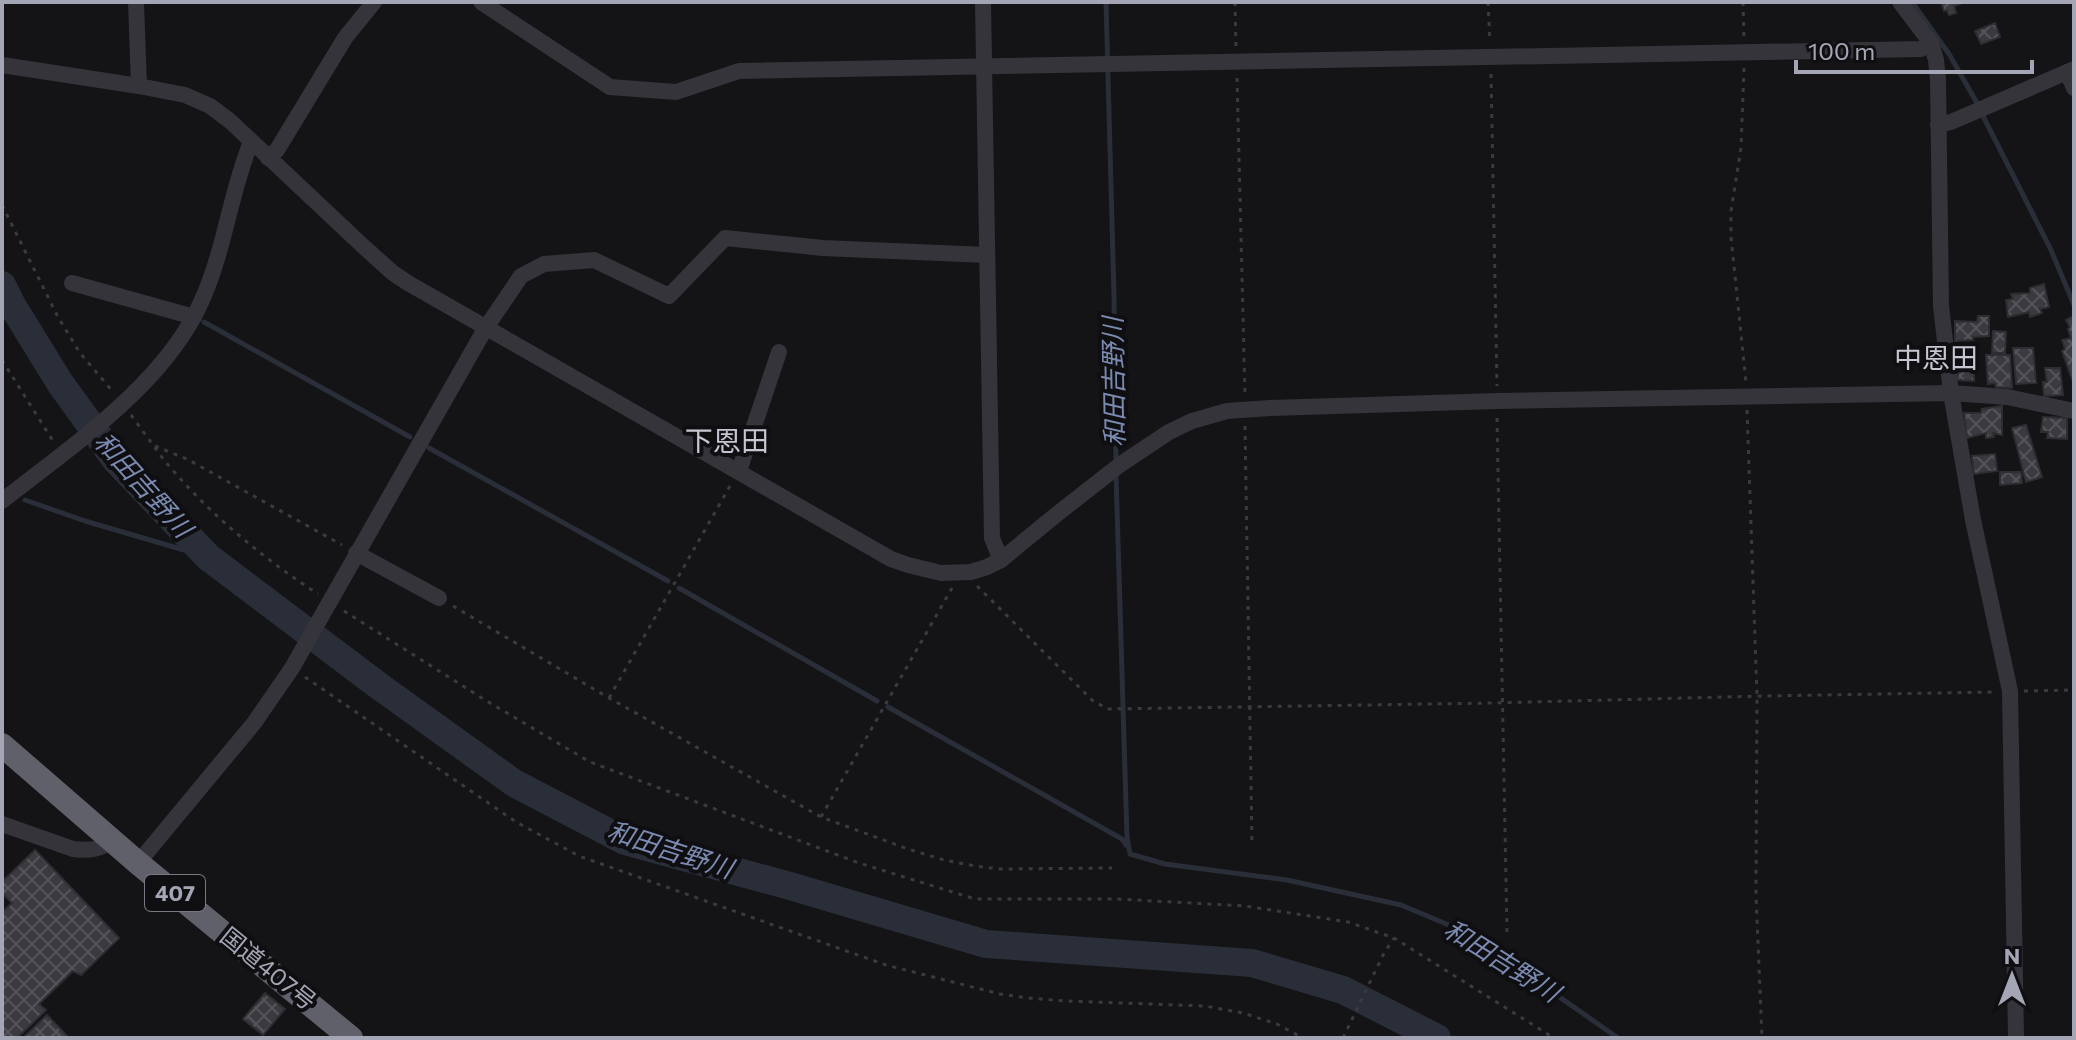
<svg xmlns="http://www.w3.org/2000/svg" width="2076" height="1040" font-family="Commissioner,'Noto Sans JP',sans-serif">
	<defs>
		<pattern id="building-cross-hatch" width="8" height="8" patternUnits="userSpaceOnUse" patternTransform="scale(2)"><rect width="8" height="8" fill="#3b3a40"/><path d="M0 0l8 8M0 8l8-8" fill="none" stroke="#545459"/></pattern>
	</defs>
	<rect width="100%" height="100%" fill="#141315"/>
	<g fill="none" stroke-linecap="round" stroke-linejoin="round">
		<g stroke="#292e39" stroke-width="5">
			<polyline points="1106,2 1114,296 1116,465"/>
			<polyline points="1912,2 1949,54 1977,103"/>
			<polyline points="1983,116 2051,250 2074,305"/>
			<polyline points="204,322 410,437"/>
			<polyline points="429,448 668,581"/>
			<polyline points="1116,475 1127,837 1130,854 1165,864 1287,880 1401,905 1468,933 1618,1038"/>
			<polyline points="25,500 85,521 208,557"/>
			<polyline points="679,588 877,701"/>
			<polyline points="888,707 1122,839 1126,845"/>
		</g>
		<polyline stroke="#292e39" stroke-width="28" points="2,285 12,305 60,383 115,459 208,557 379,686 514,783 625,841 790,886 986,944 1252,963 1343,990 1437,1038"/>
	</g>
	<g fill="url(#building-cross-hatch)" stroke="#2e2d31" stroke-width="2">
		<polygon points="1941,2 1965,2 1954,6 1956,13 1949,15 1947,10 1944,11"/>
		<polygon points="1995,23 2000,37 1981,44 1975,31"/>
		<polygon points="2044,284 2049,307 2040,309 2042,313 2030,317 2029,312 2008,317 2006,300 2013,299 2011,294 2030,293 2030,288"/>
		<polygon points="1978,316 1989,316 1989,336 1973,337 1973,340 1955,341 1955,321 1977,322"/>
		<polygon points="2072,317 2074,323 2074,378 2072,379 2062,351 2065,349 2062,340 2071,338 2068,329 2070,327 2066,320"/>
		<polygon points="1993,331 2006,332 2005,353 1992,353"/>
		<polygon points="2013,348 2033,348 2036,383 2016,384"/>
		<polygon points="1986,355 2010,355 2012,388 1996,387 1995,383 1988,384"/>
		<polygon points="1959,368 1974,370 1974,381 1957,380"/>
		<polygon points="2045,368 2060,368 2063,395 2044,396 2043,382 2047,382"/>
		<polygon points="2002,406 2002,435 1993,433 1994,437 1986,438 1986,433 1967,438 1964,413 1981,413 1982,409"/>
		<polygon points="2043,417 2067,418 2067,439 2047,438 2048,432 2041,432"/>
		<polygon points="2026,425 2042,477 2026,482 2012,428"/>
		<polygon points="1995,454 1997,471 1974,474 1972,456"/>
		<polygon points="2000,472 2021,472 2022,483 2000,485"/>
		<polygon points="35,850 119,938 81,975 73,971 39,1004 46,1010 17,1038 2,1038 2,912 12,903 2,893 2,882"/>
		<polygon points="265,993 285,1009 263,1035 243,1019"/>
		<polygon points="47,1015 69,1038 23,1038"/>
	</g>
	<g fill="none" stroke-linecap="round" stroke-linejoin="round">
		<g stroke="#3a3a41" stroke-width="3" stroke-dasharray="4 6" stroke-linecap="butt">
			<polyline points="1235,2 1236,50"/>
			<polyline points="1488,2 1490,42"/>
			<polyline points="1743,2 1744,40"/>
			<polyline points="1744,68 1741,148 1731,211 1731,237 1746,383"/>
			<polyline points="1491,74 1497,386"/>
			<polyline points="1237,78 1245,394"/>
			<polyline points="2,205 58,317 80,353 114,393"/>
			<polyline points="2,360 53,441"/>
			<polyline points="1747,410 1757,696 1756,895 1762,1038"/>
			<path d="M131,415C142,430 153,445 164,460C207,512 261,557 318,594"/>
			<polyline points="1497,418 1507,934"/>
			<polyline points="1245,426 1252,845"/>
			<polyline points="155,446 187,459 342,545"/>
			<polyline points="977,586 1094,702 1109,709 1492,703 1763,696 1996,692"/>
			<polyline points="453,606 609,698 821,817 908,849 944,860 975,866 1000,869 1112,868"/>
			<polyline points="344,611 485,700 590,762 859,863 975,899 1117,899 1245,906 1348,922 1394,938 1554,1038"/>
			<polyline points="305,677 516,822 579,856 886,965 1000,994 1028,998 1066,1001 1205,1006 1243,1013 1277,1024 1303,1038"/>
			<polyline points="2024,691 2074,690"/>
			<polyline points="609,698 730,486"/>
			<polyline points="821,817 952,588"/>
			<polyline points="1343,1038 1384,953 1394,938"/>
		</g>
		<g stroke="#35343a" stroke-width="16">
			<polyline points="136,2 139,86"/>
			<path d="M481,2L610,87L676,92L739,71C1133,66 1527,60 1921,49L1931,43"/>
			<polyline points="983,2 992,538 1001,560"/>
			<polyline points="1900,2 1931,43 1936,60 1938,79 1941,306 1951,393 1973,520 2010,691 2016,1038"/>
			<polyline points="2,65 139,86 185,95 210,106 230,121 364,247 393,273 408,283 891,559 908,565 941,573 971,572 987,567 1001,560 1057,514 1121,464 1169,432 1192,421 1227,411 1270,408 1497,401 1951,393 2007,397 2074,411"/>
			<polyline points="2067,72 2074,88"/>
			<polyline points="1938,125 1951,122 2074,69"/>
			<polyline points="268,158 277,150 345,38 374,2"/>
			<polyline points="72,283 194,317"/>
			<polyline points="739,471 779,352"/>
			<path d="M2,501C72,446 166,383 202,300C225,249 230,193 251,142"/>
			<polyline points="356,553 439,598"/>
			<path d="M2,824L73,849C89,851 100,850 113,840"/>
			<polyline points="138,863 254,723 292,668 485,329 521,276 544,264 594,260 669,296 725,238 823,248 987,255"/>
		</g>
		<polyline stroke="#60606b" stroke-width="24" points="2,745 138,863 351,1038"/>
	</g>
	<g text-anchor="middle" stroke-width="8" stroke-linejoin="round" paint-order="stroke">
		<rect fill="#0f0e10" stroke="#777884" stroke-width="2" x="145" y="875" width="60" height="36" rx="6"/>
		<g font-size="22" font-weight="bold" fill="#a4a6b6">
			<text x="175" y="901">407</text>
		</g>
		<g font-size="24" fill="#a4a6b6" stroke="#0f0e10">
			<text transform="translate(268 969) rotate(39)" y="8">国道407号</text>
		</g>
		<g font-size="26" font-style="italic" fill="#7b8ab1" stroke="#0f0e10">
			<text transform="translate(1114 382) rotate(-91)" y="9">和田吉野川</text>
			<text transform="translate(143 485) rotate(48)" y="9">和田吉野川</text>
			<text transform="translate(670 850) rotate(18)" y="9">和田吉野川</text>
			<text transform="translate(1502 961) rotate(32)" y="9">和田吉野川</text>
		</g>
		<g font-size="28" fill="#c5c6d1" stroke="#0f0e10">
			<text x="1936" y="368">中恩田</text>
			<text x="727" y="451">下恩田</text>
		</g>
	</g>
	<rect width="2076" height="1040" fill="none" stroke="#a4a6b6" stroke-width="8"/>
	<g transform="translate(2012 976)" stroke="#0f0e10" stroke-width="6" paint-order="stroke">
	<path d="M0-6L14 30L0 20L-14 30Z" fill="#a4a6b6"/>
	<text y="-12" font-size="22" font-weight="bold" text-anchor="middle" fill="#a4a6b6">N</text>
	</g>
	<path d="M1796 60v12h236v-12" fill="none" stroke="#a4a6b6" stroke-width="4"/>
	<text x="1808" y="60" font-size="24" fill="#a4a6b6" stroke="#0f0e10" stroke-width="6" paint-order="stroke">100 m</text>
</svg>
